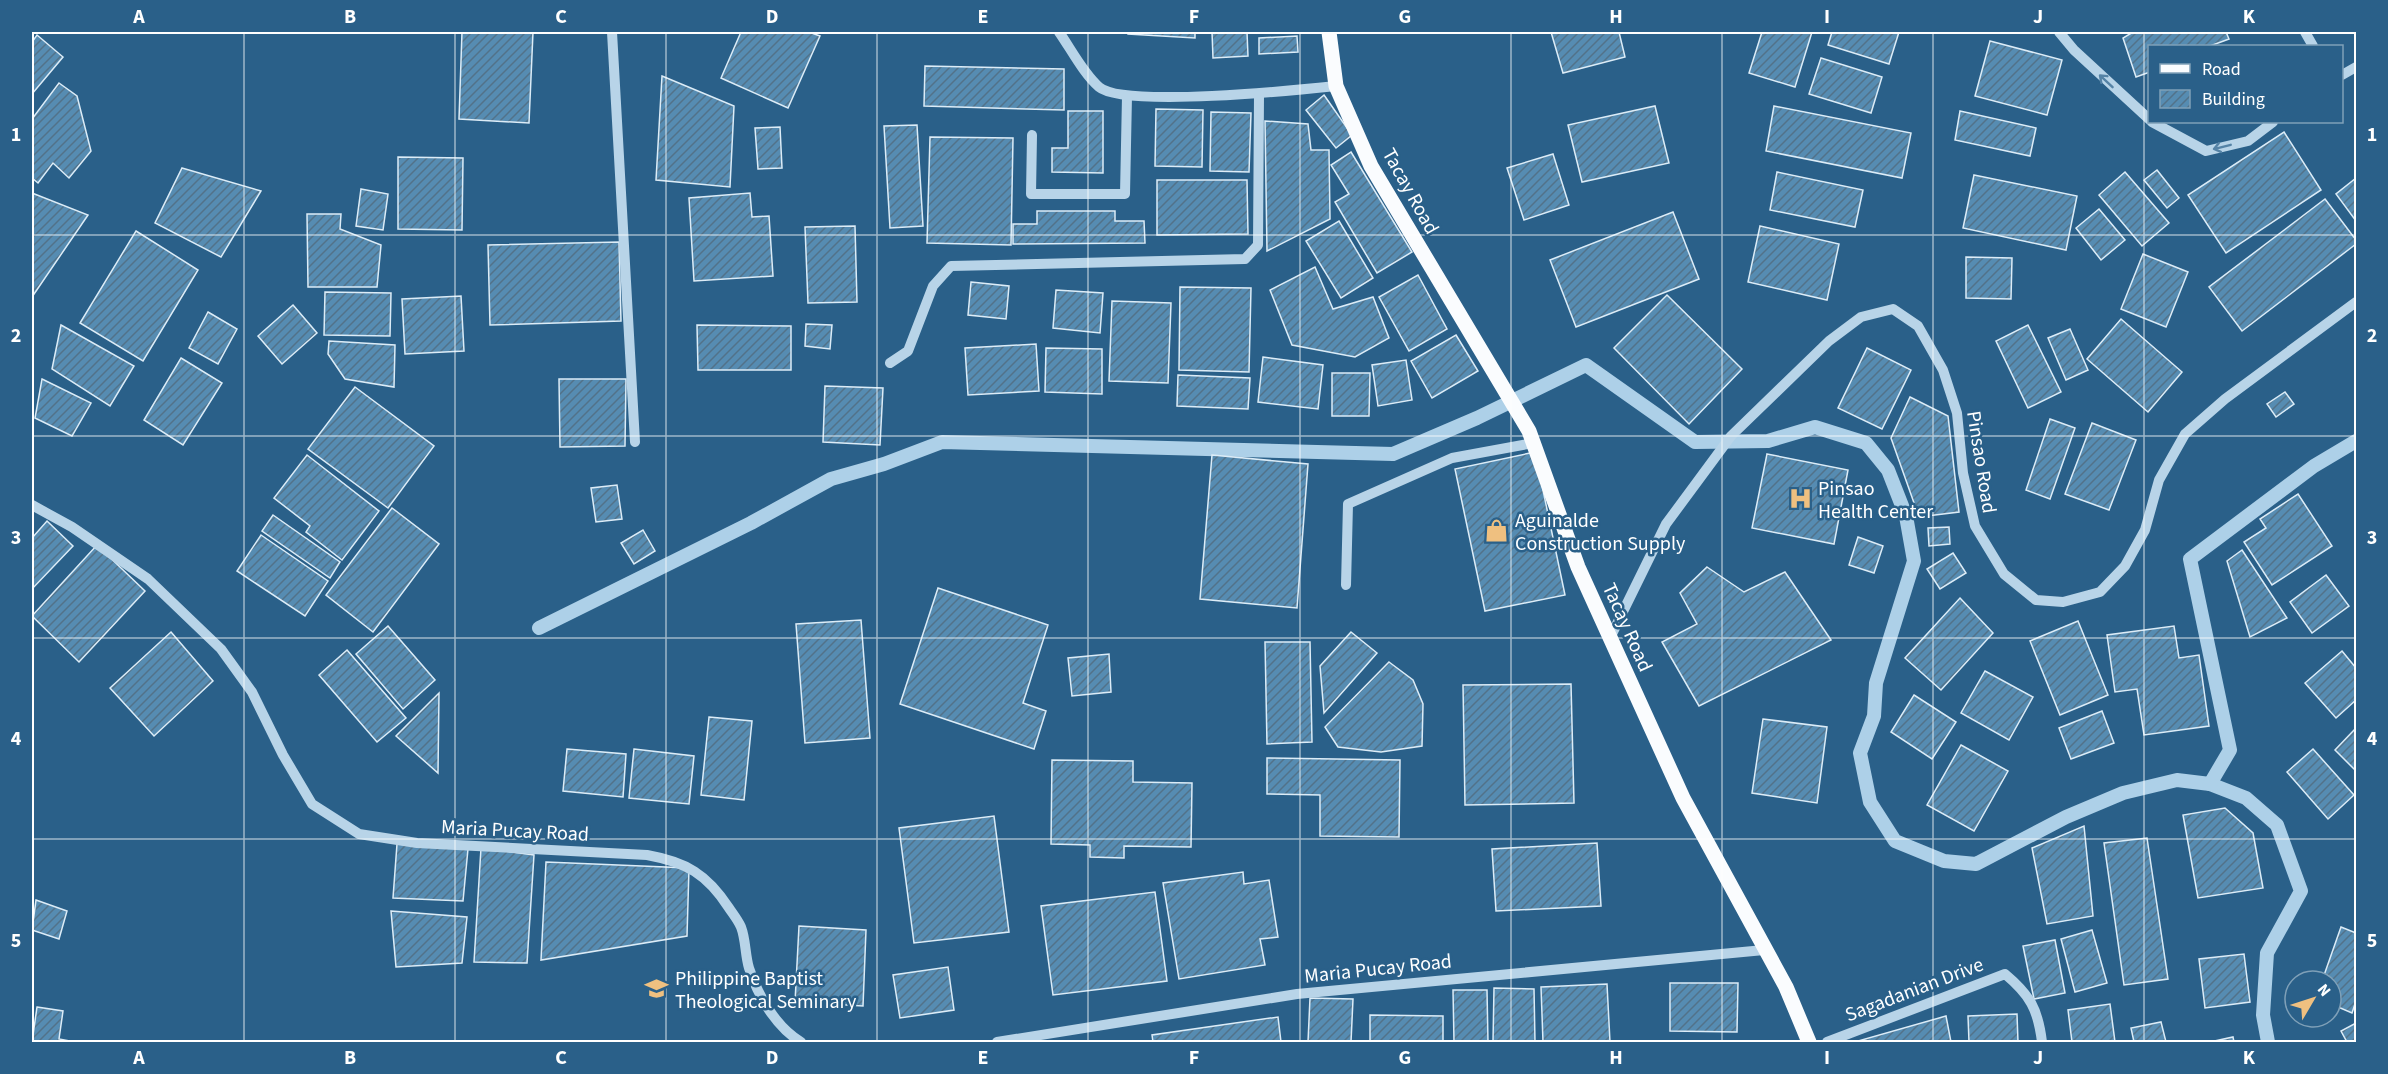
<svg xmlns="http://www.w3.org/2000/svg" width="2388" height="1074" font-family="'Source Sans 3',sans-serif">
	<defs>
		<pattern id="building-hatch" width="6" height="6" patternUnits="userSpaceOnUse" patternTransform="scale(1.5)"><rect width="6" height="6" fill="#568cb2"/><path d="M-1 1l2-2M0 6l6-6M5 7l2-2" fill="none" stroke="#527289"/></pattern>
	</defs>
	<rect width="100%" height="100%" fill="#2a6089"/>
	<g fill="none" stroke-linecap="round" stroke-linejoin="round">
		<g stroke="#add0e8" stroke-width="14">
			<polyline points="539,628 751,523 831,479 884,464 942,442 1393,454 1477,418 1586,365 1695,442 1768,441 1815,427 1866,443 1888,470 1906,516 1914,561 1876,683 1874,716 1860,753 1870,802 1895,841 1944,861 1976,864 2066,817 2123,793 2177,780 2210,784 2246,798 2277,825 2301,891 2267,953 2263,1015 2268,1042"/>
			<polyline points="2210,784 2230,750 2190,559 2314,466 2356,441"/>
		</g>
	</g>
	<g fill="url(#building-hatch)" stroke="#dcecf7" stroke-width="1.5">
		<polygon points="462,32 533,32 529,123 459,119"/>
		<polygon points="741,32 809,32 820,36 788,108 721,78"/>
		<polygon points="1128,32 1195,32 1195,38 1128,34"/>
		<polygon points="1212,32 1247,32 1248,56 1213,58"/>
		<polygon points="1551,32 1619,32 1625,57 1563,73"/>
		<polygon points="1762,32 1812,32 1795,87 1749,73"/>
		<polygon points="1832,32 1899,32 1889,64 1828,45"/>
		<polygon points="2133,32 2226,32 2229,39 2210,46 2150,46 2150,72 2136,77 2123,38"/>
		<polygon points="37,35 63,57 32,94 32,42"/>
		<polygon points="1297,36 1298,52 1259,54 1259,38"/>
		<polygon points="1990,41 2062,60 2047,115 1975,96"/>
		<polygon points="1821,58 1882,77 1871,113 1809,94"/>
		<polygon points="925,66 1064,69 1064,110 924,106"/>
		<polygon points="662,76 734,106 730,187 656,180"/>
		<polygon points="59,83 77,96 91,151 69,178 53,163 38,183 32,178 32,119"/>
		<polygon points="1324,95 1352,135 1336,148 1306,110"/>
		<polygon points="1655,106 1669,163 1582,182 1568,125"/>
		<polygon points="1774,106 1911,133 1902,178 1766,151"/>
		<polygon points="1156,109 1203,110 1202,167 1155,166"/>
		<polygon points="1068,111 1103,111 1103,173 1052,172 1052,148 1068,148"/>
		<polygon points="1960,111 2036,128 2030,156 1955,140"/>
		<polygon points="1211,112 1251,113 1249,172 1210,171"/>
		<polygon points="1265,121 1308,124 1311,150 1329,150 1330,219 1267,251"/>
		<polygon points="917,125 923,226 890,228 884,126"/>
		<polygon points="780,127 782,168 758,169 755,128"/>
		<polygon points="2284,132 2321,190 2226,253 2188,195"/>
		<polygon points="930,137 1013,138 1011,245 927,243"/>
		<polygon points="1351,152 1412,252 1377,273 1335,202 1349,194 1331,165"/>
		<polygon points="1553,154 1569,205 1524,220 1507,168"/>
		<polygon points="398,157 463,158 462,230 398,229"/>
		<polygon points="182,168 261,191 221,257 155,223"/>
		<polygon points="2157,170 2179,198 2167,208 2144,180"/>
		<polygon points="1777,172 1863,190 1855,227 1770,210"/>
		<polygon points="2125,172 2169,223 2142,246 2099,195"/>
		<polygon points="1974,175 2077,196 2066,250 1963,228"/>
		<polygon points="2356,178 2356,221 2336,194"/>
		<polygon points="1157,180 1247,180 1248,234 1157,235"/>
		<polygon points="361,189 388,194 383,230 356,226"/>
		<polygon points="32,193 88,215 32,297"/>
		<polygon points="750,193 752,217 769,216 773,276 694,281 689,198"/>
		<polygon points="2325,199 2356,240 2356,244 2242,331 2209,287"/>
		<polygon points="2099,209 2125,240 2101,260 2076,228"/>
		<polygon points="1037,211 1115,211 1115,221 1144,221 1145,243 1013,244 1013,224 1037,224"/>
		<polygon points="1673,212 1699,279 1576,327 1550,260"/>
		<polygon points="307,214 341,214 340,229 381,245 377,287 308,287"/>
		<polygon points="1339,221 1373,278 1341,298 1306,241"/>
		<polygon points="855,226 857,302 808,303 805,227"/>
		<polygon points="1760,226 1839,244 1827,300 1748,282"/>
		<polygon points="136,231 198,270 143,361 80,323"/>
		<polygon points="619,242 621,321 490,325 488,245"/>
		<polygon points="2143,254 2188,272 2166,327 2121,309"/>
		<polygon points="1966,257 2012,258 2011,299 1966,298"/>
		<polygon points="1315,267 1333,309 1373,297 1389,338 1355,357 1292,345 1270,290"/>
		<polygon points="1418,275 1447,329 1409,351 1379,297"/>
		<polygon points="971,282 1009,286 1006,319 968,315"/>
		<polygon points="1180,287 1251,288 1249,372 1179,370"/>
		<polygon points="1056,290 1103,293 1100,333 1053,328"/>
		<polygon points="325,292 391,293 390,336 324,335"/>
		<polygon points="1667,295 1742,369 1689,424 1614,348"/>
		<polygon points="461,296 464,351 405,354 402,299"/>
		<polygon points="1112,301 1171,303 1168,383 1109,381"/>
		<polygon points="293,305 317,333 282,364 258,336"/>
		<polygon points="208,312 237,329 218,364 189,348"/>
		<polygon points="2121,319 2182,372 2148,412 2087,359"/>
		<polygon points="806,324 832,325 830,349 805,346"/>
		<polygon points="61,325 134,366 110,406 52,369"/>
		<polygon points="697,325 791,326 791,370 698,370"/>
		<polygon points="2028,325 2061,392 2028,408 1996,341"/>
		<polygon points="2070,329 2088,370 2066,380 2048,338"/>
		<polygon points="1456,335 1478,371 1432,398 1411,361"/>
		<polygon points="329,341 395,345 394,387 345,379 328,354"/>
		<polygon points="1036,344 1039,391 968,395 965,348"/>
		<polygon points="1046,348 1102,349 1102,394 1045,392"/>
		<polygon points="1867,348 1911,370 1882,429 1838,408"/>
		<polygon points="1263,357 1323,365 1318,409 1258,402"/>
		<polygon points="181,358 222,383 183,445 144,420"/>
		<polygon points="1406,360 1412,400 1378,406 1372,365"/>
		<polygon points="1332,373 1370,373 1369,416 1332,416"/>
		<polygon points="1178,375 1250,378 1248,409 1177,406"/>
		<polygon points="42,379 91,403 72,436 35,418"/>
		<polygon points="559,379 626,379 625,446 560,447"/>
		<polygon points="825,386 883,388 880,445 823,442"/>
		<polygon points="355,387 434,446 388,508 308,449"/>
		<polygon points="2285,392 2294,404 2276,417 2267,404"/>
		<polygon points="1910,397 1948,416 1959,512 1919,517 1891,438"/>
		<polygon points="2050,419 2075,428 2050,499 2026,490"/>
		<polygon points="2092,423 2136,440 2109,510 2065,494"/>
		<polygon points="1535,452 1565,595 1485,611 1455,469"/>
		<polygon points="1767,454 1848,470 1834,544 1752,528"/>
		<polygon points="307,455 379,511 342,560 306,532 310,526 274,498"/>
		<polygon points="1212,455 1308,464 1297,608 1200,599"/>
		<polygon points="617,485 622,519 596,522 591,488"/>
		<polygon points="2298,494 2332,546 2272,585 2244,542 2266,528 2260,519"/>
		<polygon points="392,508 439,544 373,632 326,595"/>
		<polygon points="273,515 340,562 330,578 262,531"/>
		<polygon points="47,521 73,546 32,589 32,538"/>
		<polygon points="1949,527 1950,544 1929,546 1928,528"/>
		<polygon points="643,530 655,551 634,564 621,543"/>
		<polygon points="261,535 328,581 305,616 237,571"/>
		<polygon points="1858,537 1883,546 1874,573 1849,565"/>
		<polygon points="97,545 145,591 79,662 32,616"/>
		<polygon points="2242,550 2287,618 2250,637 2227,561"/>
		<polygon points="1953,553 1966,573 1940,589 1927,569"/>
		<polygon points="1707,567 1744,592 1785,572 1831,640 1699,706 1662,642 1697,624 1680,593"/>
		<polygon points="2326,575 2349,606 2312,633 2290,602"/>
		<polygon points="938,588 1048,625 1023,703 1046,711 1034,749 900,704"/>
		<polygon points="1960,598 1993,633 1941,690 1905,658"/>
		<polygon points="861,620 870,738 805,743 796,624"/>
		<polygon points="2078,621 2108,695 2060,715 2030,641"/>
		<polygon points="388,626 435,680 403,709 356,654"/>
		<polygon points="2174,626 2179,658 2199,655 2209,726 2144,735 2137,689 2115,692 2107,635"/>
		<polygon points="171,632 213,681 154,736 110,688"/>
		<polygon points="1351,632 1377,653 1324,713 1320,666"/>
		<polygon points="1265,642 1310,642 1312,742 1267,744"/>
		<polygon points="347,650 406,718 377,742 319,675"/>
		<polygon points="2342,651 2356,668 2356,700 2336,718 2305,683"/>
		<polygon points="1109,654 1111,692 1072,696 1068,658"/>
		<polygon points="1389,662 1413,680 1423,704 1422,746 1381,752 1338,747 1325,727"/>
		<polygon points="1985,671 2033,697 2009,740 1961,713"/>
		<polygon points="1571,684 1574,803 1465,805 1463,685"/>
		<polygon points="439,693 438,773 396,736"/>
		<polygon points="1914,695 1956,722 1932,759 1891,732"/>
		<polygon points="2102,711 2114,743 2071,759 2059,728"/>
		<polygon points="709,717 752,721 744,800 701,795"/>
		<polygon points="1763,719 1827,727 1817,803 1752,793"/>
		<polygon points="2355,729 2356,731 2356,771 2335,750"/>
		<polygon points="1961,745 2008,771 1974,831 1927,805"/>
		<polygon points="567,749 626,754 623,797 563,791"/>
		<polygon points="634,749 694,756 689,804 629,798"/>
		<polygon points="2313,749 2354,795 2328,819 2287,772"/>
		<polygon points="1267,758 1400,760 1399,837 1320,836 1320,795 1267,794"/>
		<polygon points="1052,760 1133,761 1133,782 1192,783 1191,847 1124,846 1124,858 1090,857 1090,845 1051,844"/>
		<polygon points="2225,808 2253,833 2263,888 2198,898 2183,815"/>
		<polygon points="994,816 1009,932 914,943 899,828"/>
		<polygon points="2084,826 2093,916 2047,924 2032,848"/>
		<polygon points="2147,838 2168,979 2124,985 2104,843"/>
		<polygon points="1597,843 1601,906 1496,911 1492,849"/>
		<polygon points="397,844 468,849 463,901 393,898"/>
		<polygon points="481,848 534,855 527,963 474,962"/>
		<polygon points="546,862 689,868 687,936 541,960"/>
		<polygon points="1243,872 1244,884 1269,880 1278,937 1260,939 1265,965 1179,979 1163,883"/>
		<polygon points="1155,892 1167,981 1053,995 1041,906"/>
		<polygon points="36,900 67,911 59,939 32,930"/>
		<polygon points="391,911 467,917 462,963 396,967"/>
		<polygon points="799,926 866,930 863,1006 795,1002"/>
		<polygon points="2341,927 2356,933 2356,1001 2352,1013 2331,1004 2331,981 2322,981"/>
		<polygon points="2092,930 2107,983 2075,992 2061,939"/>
		<polygon points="2055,940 2065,993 2034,999 2023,946"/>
		<polygon points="2244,954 2250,1002 2205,1008 2199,959"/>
		<polygon points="948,967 954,1010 900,1018 893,975"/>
		<polygon points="1670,983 1738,983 1737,1032 1670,1031"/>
		<polygon points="1607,984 1610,1042 1543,1042 1541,987"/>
		<polygon points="1494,988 1534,989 1535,1042 1493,1042"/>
		<polygon points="1453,990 1487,990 1488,1042 1454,1042"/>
		<polygon points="1310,998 1353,999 1351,1042 1308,1042"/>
		<polygon points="2110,1004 2115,1042 2072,1042 2068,1010"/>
		<polygon points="37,1007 63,1011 59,1039 75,1042 32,1042"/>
		<polygon points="2017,1014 2018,1042 1969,1042 1968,1016"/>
		<polygon points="1370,1015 1443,1016 1443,1042 1370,1042"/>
		<polygon points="1946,1016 1951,1042 1858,1042 1858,1041"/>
		<polygon points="1278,1017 1281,1042 1153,1042 1152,1035"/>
		<polygon points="2161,1022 2166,1042 2134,1042 2131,1028"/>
		<polygon points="2356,1023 2356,1042 2347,1042 2341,1031"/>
		<polygon points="2233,1037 2234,1042 2210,1042"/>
	</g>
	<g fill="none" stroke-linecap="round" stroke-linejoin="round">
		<g stroke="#b8d4e8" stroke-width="10">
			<polyline points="612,32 635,442"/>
			<path d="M1059,32C1071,49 1083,73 1099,87C1123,108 1298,90 1336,86"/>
			<polyline points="2059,32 2074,50 2150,120"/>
			<polyline points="2305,32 2313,46"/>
			<polyline points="2342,75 2356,67"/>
			<polyline points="2152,122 2206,151 2248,141 2273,122"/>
			<polyline points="1032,135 1031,194 1125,194 1127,96"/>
			<polyline points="890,363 908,351 933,286 951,266 1245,259 1258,245 1259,95"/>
			<path d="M32,505L72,527L148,579L221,649L252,692L283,755L312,804L359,834L417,843L647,855C686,862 707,874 729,908C733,914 738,920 741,927C746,940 745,955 749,968C758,996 776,1027 801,1042"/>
			<polyline points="1346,585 1348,504 1452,458 1533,443"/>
			<polyline points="1610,638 1666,524 1731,436 1829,341 1861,317 1893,309 1918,326 1943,370 1957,413 1963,473 1975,526 2004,574 2036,600 2063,602 2100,592 2125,566 2145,530 2159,480 2185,434 2225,399 2356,302"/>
			<polyline points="997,1042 1297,994 1764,950"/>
			<path d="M1827,1042L2005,974C2030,995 2038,1009 2042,1042"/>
		</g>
		<polyline stroke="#fafcfe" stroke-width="15" points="1329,32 1336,86 1371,166 1529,431 1578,567 1683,798 1786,987 1809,1042"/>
	</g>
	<defs><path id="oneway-shaft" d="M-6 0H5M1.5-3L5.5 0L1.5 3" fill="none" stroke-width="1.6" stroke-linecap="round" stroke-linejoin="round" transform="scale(1.5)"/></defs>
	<g stroke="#5583a6">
		<use href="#oneway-shaft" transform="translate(2106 81) rotate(-137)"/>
		<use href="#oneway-shaft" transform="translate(2222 147) rotate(166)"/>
	</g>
	<path fill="none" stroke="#fff" stroke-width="1.5" stroke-opacity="0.55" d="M244,32V1042M455,32V1042M666,32V1042M877,32V1042M1088,32V1042M1300,32V1042M1511,32V1042M1722,32V1042M1933,32V1042M2144,32V1042M32,235H2356M32,436H2356M32,638H2356M32,839H2356"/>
	<defs>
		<symbol id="hospital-bare" viewBox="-9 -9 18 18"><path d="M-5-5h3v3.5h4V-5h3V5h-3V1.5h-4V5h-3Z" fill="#efc080" stroke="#2a6089" stroke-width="2.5" paint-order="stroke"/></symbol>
		<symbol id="shop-bare" viewBox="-9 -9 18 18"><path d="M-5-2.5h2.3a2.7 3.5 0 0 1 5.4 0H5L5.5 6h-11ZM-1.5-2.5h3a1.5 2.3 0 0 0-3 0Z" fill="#efc080" stroke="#2a6089" stroke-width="2.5" paint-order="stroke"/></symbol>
		<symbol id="university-bare" viewBox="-9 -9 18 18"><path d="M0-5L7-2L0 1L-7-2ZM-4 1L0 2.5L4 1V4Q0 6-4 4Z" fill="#efc080" stroke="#2a6089" stroke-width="2.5" paint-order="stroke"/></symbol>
	</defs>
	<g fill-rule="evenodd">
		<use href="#hospital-bare" x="1784" y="482" width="33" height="33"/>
		<use href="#shop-bare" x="1480" y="514" width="33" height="33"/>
		<use href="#university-bare" x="640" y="972" width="33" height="33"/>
	</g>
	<g text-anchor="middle" stroke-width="5" stroke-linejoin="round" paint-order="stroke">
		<g font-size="20" fill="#fff" stroke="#2a6089">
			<text transform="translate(1411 191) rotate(61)" y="7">Tacay Road</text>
			<text transform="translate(1982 462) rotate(81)" y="7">Pinsao Road</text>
			<text transform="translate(1628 627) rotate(66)" y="7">Tacay Road</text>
			<text transform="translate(515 830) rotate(3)" y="7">Maria Pucay Road</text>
			<text transform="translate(1378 968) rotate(-6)" y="7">Maria Pucay Road</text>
			<text transform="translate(1914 989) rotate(-21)" y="7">Sagadanian Drive</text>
		</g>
		<g font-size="20" fill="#fff" stroke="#2a6089" text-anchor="start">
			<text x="1818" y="495">Pinsao<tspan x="1818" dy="23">Health Center</tspan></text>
			<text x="1515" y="527">Aguinalde<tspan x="1515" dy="23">Construction Supply</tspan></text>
			<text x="675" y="985">Philippine Baptist<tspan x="675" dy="23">Theological Seminary</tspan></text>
		</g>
	</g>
	<rect width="2388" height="1074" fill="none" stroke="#2a6089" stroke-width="66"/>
	<rect x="2148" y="45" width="195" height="78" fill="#2a6089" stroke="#7fa0b8" stroke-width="1.5"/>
	<rect x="2160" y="64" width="30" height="9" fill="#fafcfe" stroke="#7fa0b8" stroke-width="1.5"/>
	<text x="2202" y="75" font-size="18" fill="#ffffff">Road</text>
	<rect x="2160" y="90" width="30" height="18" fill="url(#building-hatch)" stroke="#7fa0b8" stroke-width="1.5"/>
	<text x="2202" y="105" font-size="18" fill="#ffffff">Building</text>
	<g transform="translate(2313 999) rotate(51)"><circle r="28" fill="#2a6089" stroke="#7fa0b8" stroke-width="1.5"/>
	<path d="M0-4.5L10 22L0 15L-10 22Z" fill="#efc080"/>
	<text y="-9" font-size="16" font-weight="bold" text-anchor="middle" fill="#ffffff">N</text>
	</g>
	<rect x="33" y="33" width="2322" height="1008" fill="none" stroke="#fff" stroke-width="2"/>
	<g font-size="20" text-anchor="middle" font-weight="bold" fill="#fff">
		<text x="139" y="23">A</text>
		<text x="350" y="23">B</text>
		<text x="561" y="23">C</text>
		<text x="772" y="23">D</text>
		<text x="983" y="23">E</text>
		<text x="1194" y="23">F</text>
		<text x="1405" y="23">G</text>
		<text x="1616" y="23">H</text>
		<text x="1827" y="23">I</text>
		<text x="2038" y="23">J</text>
		<text x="2249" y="23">K</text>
		<text x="16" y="141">1</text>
		<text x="2372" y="141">1</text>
		<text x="16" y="342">2</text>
		<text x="2372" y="342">2</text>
		<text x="16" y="544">3</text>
		<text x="2372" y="544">3</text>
		<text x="16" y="745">4</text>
		<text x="2372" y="745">4</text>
		<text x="16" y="947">5</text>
		<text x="2372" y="947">5</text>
		<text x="139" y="1064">A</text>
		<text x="350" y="1064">B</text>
		<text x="561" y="1064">C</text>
		<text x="772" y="1064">D</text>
		<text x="983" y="1064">E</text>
		<text x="1194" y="1064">F</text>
		<text x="1405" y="1064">G</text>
		<text x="1616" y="1064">H</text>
		<text x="1827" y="1064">I</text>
		<text x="2038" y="1064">J</text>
		<text x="2249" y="1064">K</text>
	</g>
</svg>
